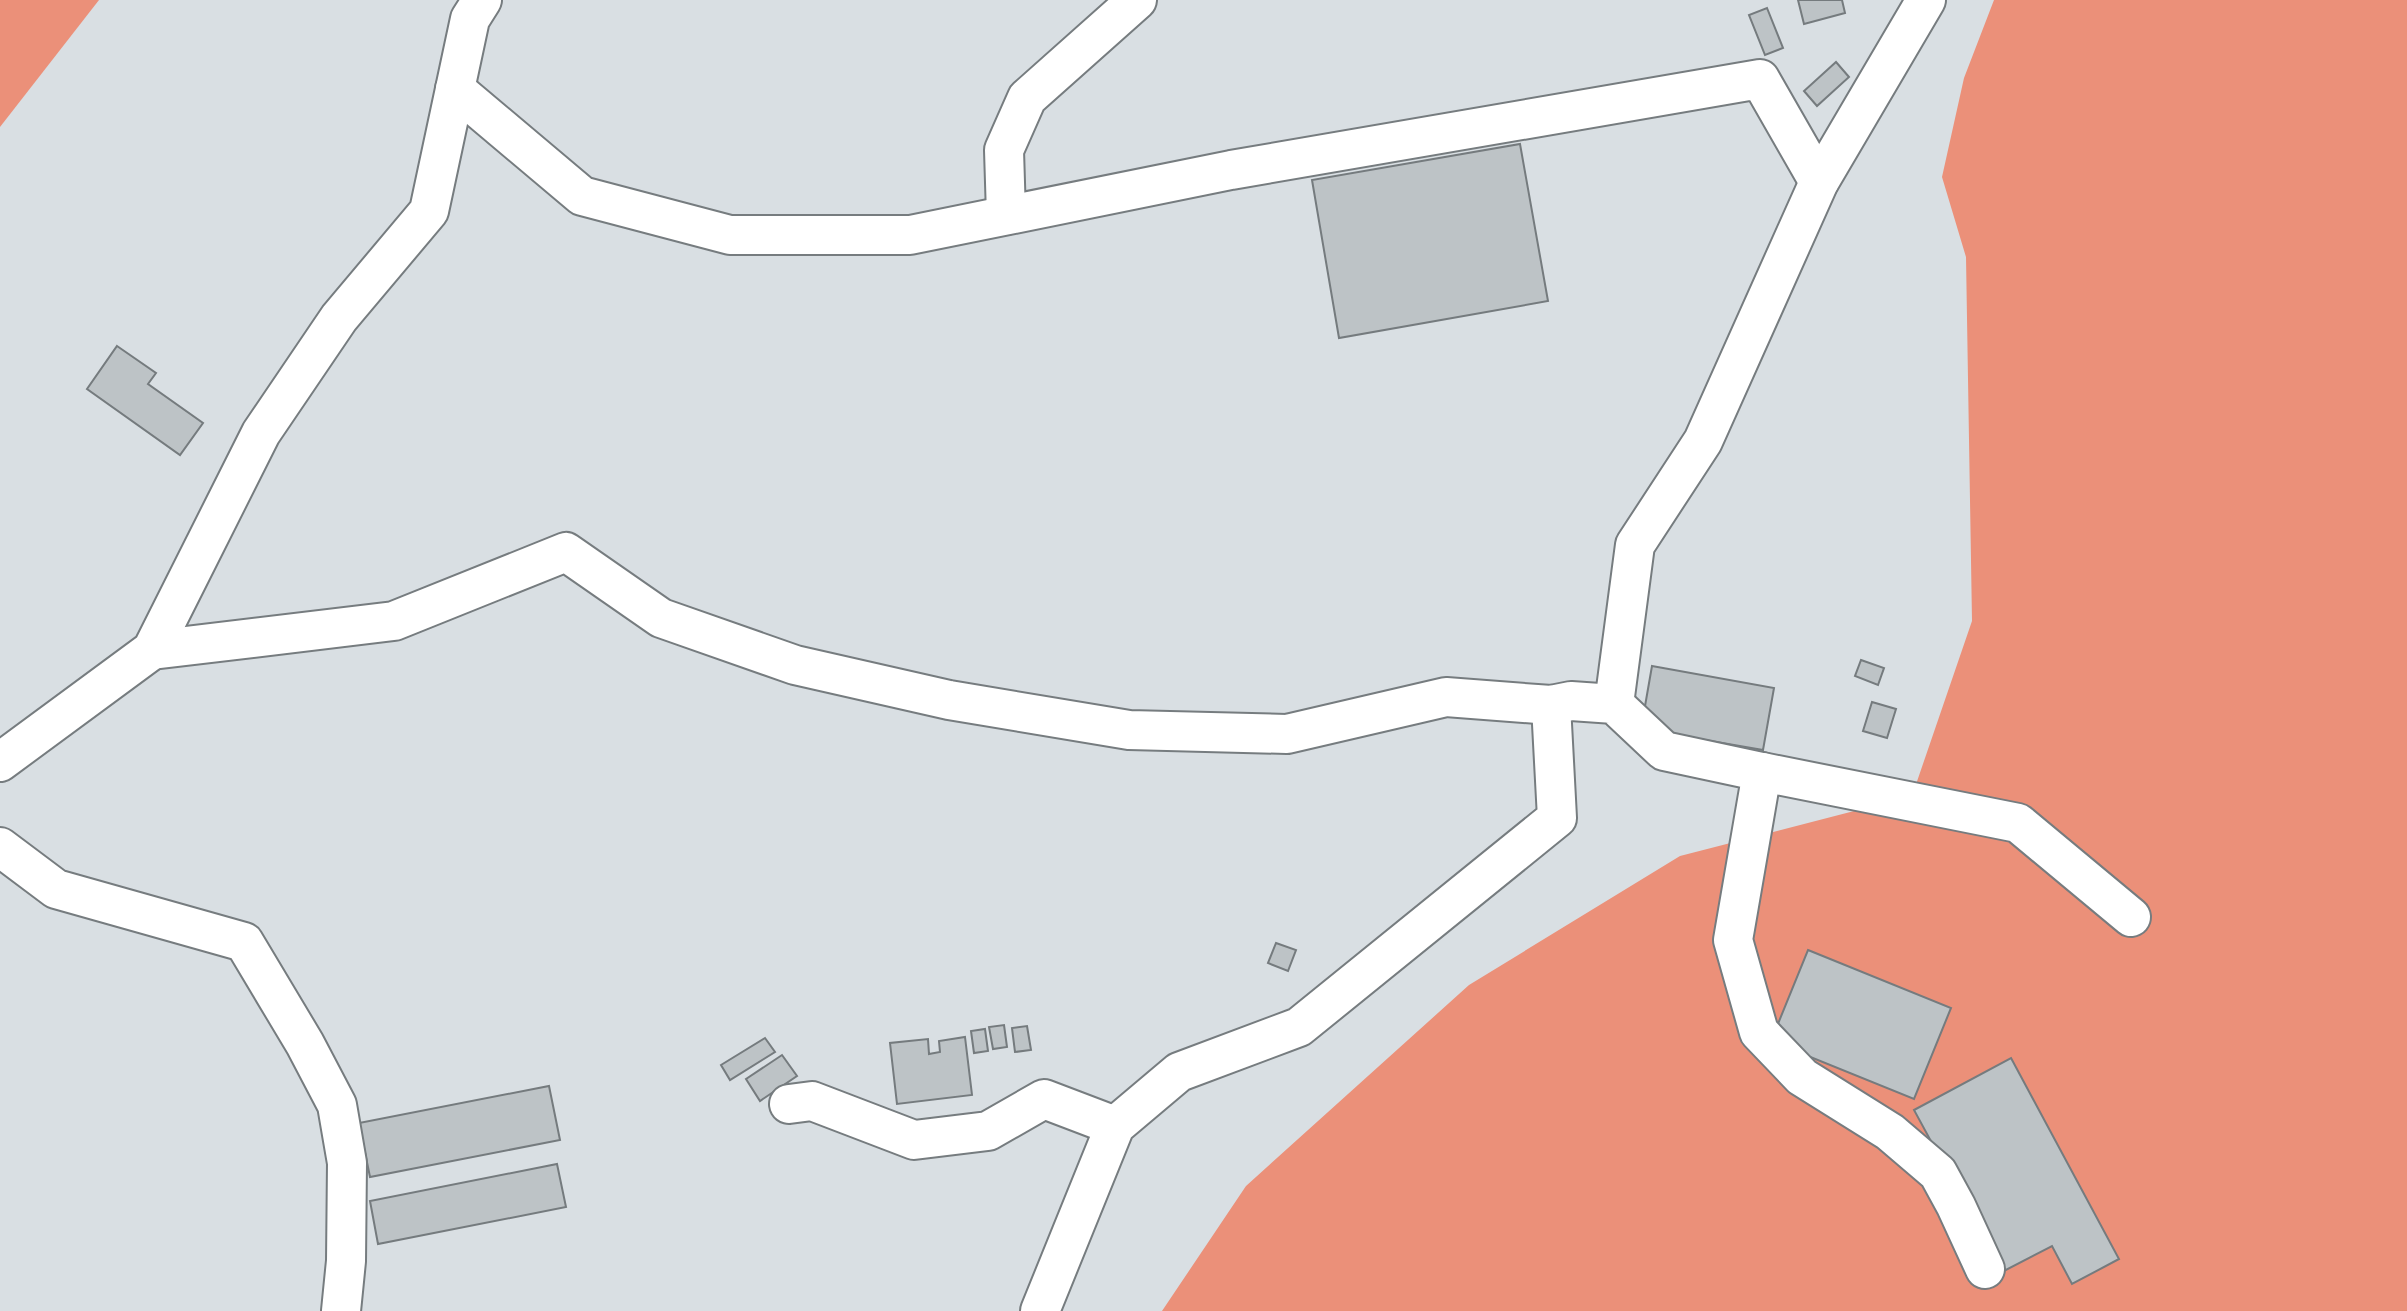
<svg xmlns="http://www.w3.org/2000/svg" width="2407" height="1311" font-family="'Golos Text',sans-serif">
	<rect width="100%" height="100%" fill="#d9dfe3"/>
	<g fill="#eb9079">
		<polygon points="0,0 99,0 0,127"/>
		<polygon points="1994,0 2407,0 2407,1311 1162,1311 1246,1186 1469,985 1680,856 1912,796 1972,621 1966,257 1942,177 1964,78"/>
	</g>
	<g fill="#bdc3c6" stroke="#757b7e" stroke-width="2">
		<polygon points="1798,0 1842,0 1845,13 1804,24"/>
		<polygon points="1767,8 1783,48 1765,55 1749,15"/>
		<polygon points="1836,62 1849,77 1817,106 1804,91"/>
		<polygon points="1520,144 1548,301 1339,338 1312,180"/>
		<polygon points="117,346 156,373 148,384 203,423 180,455 87,389"/>
		<polygon points="1861,660 1884,668 1878,685 1855,676"/>
		<polygon points="1652,666 1774,688 1763,750 1641,729"/>
		<polygon points="1872,702 1896,709 1887,738 1863,731"/>
		<polygon points="1276,943 1296,950 1288,971 1268,963"/>
		<polygon points="1808,950 1951,1008 1914,1099 1771,1041"/>
		<polygon points="1004,1025 1007,1047 993,1049 989,1027"/>
		<polygon points="1027,1026 1031,1050 1015,1052 1012,1028"/>
		<polygon points="985,1029 988,1051 974,1053 971,1031"/>
		<polygon points="965,1037 972,1095 897,1104 890,1043 928,1039 929,1054 940,1052 939,1041"/>
		<polygon points="765,1038 775,1052 730,1080 721,1065"/>
		<polygon points="782,1055 797,1076 760,1101 746,1079"/>
		<polygon points="2011,1058 2119,1259 2072,1284 2052,1246 2002,1272 1914,1110"/>
		<polygon points="549,1086 560,1140 370,1177 359,1123"/>
		<polygon points="557,1164 566,1207 378,1244 370,1201"/>
	</g>
	<g fill="none" stroke-linecap="round" stroke-linejoin="round">
		<defs>
			<g id="minor">
				<polyline points="455,89 582,196 730,235 910,235 1231,170 1760,79 1819,182"/>
				<polyline points="1006,215 1004,150 1027,98 1137,0"/>
				<polyline points="152,650 394,621 566,552 661,618 795,665 949,700 1129,730 1287,734 1446,697 1551,705 1571,701 1614,704 1664,751 1762,772 1733,940 1759,1032 1802,1077 1890,1132 1938,1173 1956,1206 1985,1269"/>
				<polyline points="1614,704 1635,545 1703,441 1819,182 1926,0"/>
				<polyline points="0,762 152,650 261,433 339,318 429,211 470,19 482,0"/>
				<polyline points="1762,772 2018,823 2131,917"/>
				<polyline points="0,847 56,889 244,942 305,1044 337,1105 347,1163 346,1261 341,1311"/>
				<polyline points="789,1104 812,1101 914,1140 988,1131 1044,1099 1115,1126"/>
				<polyline points="1040,1311 1115,1126 1179,1072 1299,1027 1557,818 1551,705"/>
			</g>
		</defs>
		<use href="#minor" stroke="#767c7f" stroke-width="42"/>
		<use href="#minor" stroke="#fff" stroke-width="38"/>
	</g>
</svg>
